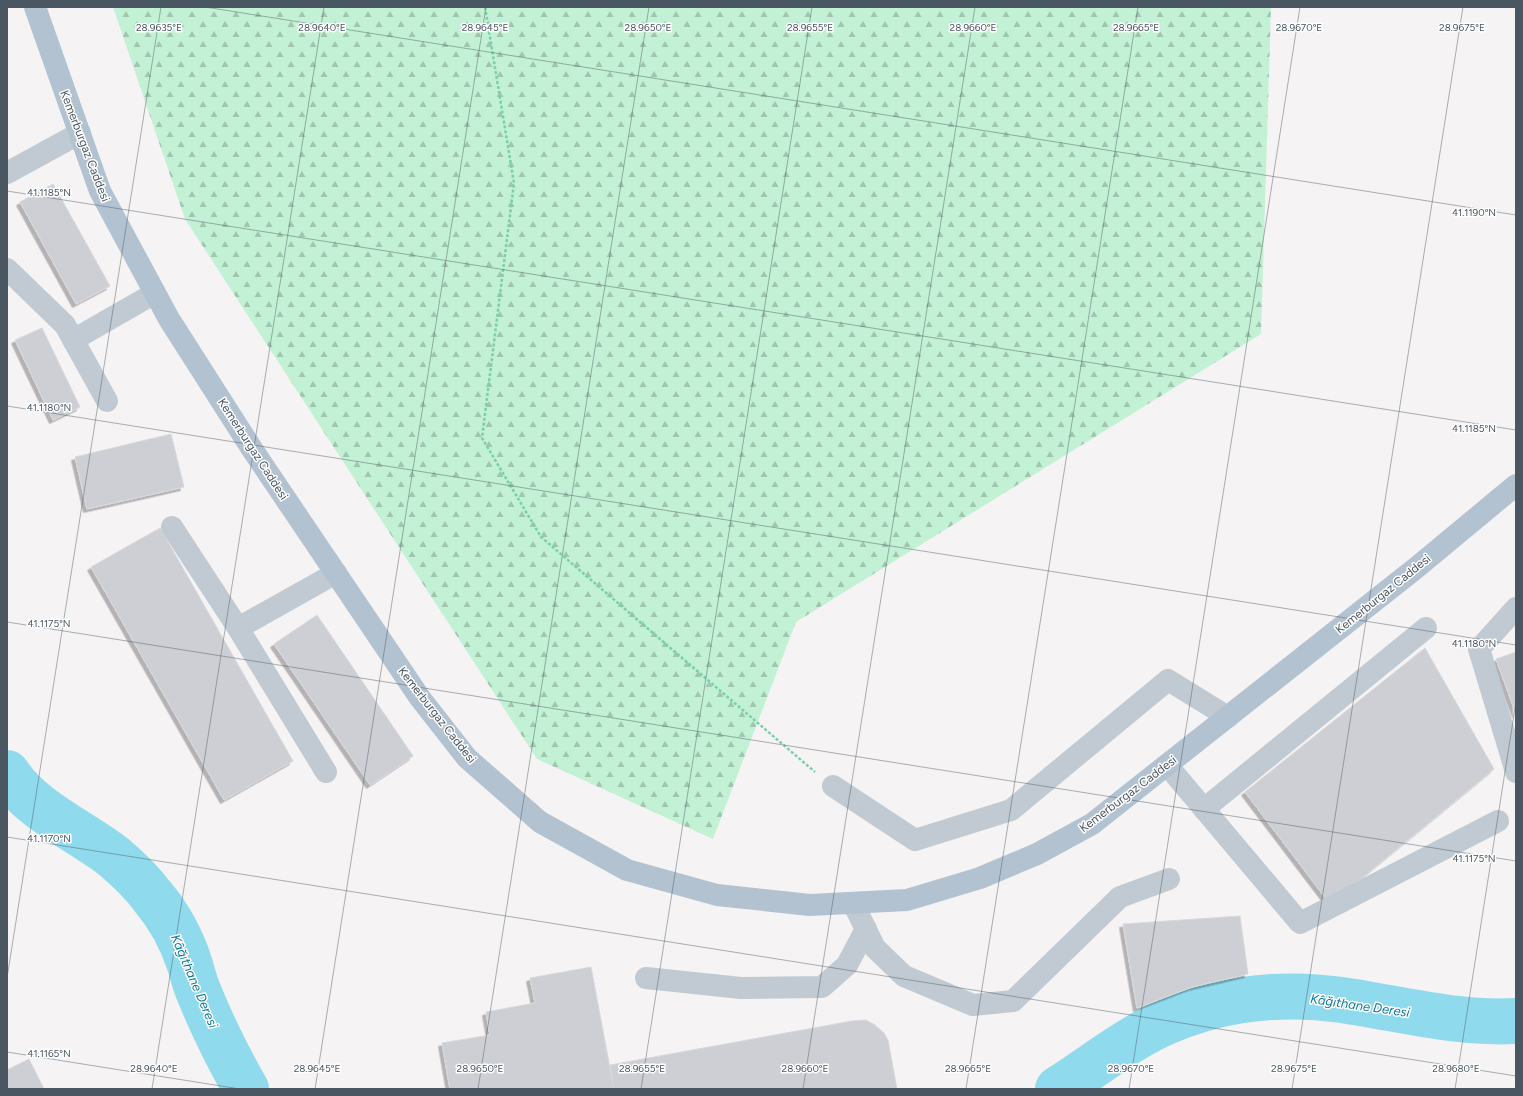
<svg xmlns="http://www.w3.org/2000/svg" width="1523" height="1096" font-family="Figtree,sans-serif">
	<defs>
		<pattern id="forest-firs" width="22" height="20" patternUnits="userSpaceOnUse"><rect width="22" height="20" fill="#c3f1d5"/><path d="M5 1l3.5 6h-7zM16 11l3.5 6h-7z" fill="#a0c6b0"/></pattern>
		<filter id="shadow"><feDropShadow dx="-3.5" dy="3.5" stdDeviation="0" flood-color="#0004"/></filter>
	</defs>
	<rect width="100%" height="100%" fill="#f5f3f3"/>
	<polygon fill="url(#forest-firs)" points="113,7 1271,7 1261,334 796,622 713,839 537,759 185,219"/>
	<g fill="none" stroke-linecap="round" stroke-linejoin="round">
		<g stroke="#90daee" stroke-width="46">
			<path d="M7,773C32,811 79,830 114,857C128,869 141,881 152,896C169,916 182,940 190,965C192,972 194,980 197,988C211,1023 227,1056 246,1089"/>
			<path d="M1058,1089C1090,1069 1122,1043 1155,1027C1214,999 1278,991 1342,1000C1402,1009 1455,1024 1516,1021"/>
		</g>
	</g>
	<g fill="#cdcfd5" stroke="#d7d9de" filter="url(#shadow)">
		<polygon points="53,184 110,286 76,304 20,202"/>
		<polygon points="42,328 80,407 53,420 15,340"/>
		<polygon points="171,434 184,487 87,509 75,457"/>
		<polygon points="160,528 293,761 224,800 91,567"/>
		<polygon points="317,615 413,756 370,785 274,644"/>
		<polygon points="1425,648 1494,769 1330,904 1245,792"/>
		<polygon points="1516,652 1516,714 1496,659"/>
		<polygon points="1240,916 1248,974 1192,987 1137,1008 1123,924"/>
		<polygon points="591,967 614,1089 450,1089 442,1043 490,1035 486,1012 535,1003 530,978"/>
		<polygon points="866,1020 875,1025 884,1033 888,1040 897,1089 614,1089 610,1065 852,1021"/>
		<polygon points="29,1059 44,1089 7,1089 7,1070"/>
	</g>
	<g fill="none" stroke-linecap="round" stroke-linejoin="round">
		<polyline stroke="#7ad0a6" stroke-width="2.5" stroke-dasharray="3 2" stroke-linecap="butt" points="485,7 514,183 482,438 541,537 815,772"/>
		<g stroke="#c1cad2" stroke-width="22">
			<polyline points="7,173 80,133"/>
			<polyline points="7,269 65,325 107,401"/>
			<polyline points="73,340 155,293"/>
			<polyline points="172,527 238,628 326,772"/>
			<polyline points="1516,608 1479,649 1516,772"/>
			<polyline points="238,628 336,573"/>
			<polyline points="1167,765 1300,923 1498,821"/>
			<polyline points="833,786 915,840 1011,810 1168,680 1228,717"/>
			<polyline points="1204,809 1426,628"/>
			<polyline points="853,903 875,948 904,976 973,1005 1013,1001 1120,897 1169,879"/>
			<polyline points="646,978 741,988 822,987 847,965 866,929"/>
		</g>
		<polyline stroke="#b3c2d1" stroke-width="22" points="35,7 100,191 169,319 252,449 420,698 467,758 540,822 627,870 717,895 810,905 907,900 980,878 1037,854 1092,824 1416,568 1516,485"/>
	</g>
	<path fill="none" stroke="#4a5661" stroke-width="1" stroke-opacity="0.45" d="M205,7L1516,215M7,191L1516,430M7,406L1516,645M7,622L1516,861M7,837L1516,1076M7,978L161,7M7,1052L240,1089M152,1089L324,7M315,1089L486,7M478,1089L649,7M641,1089L812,7M803,1089L975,7M966,1089L1138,7M1129,1089L1300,7M1292,1089L1463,7M1455,1089L1516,702"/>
	<g text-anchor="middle" stroke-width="3" stroke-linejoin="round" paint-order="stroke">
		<g font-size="12" fill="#4a5661" stroke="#fff">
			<text transform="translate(85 146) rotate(69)" y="4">Kemerburgaz Caddesi</text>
			<text transform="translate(253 449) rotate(57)" y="4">Kemerburgaz Caddesi</text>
			<text transform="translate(1383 594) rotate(-39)" y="4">Kemerburgaz Caddesi</text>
			<text transform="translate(437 715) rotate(52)" y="4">Kemerburgaz Caddesi</text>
			<text transform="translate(1128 794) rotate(-37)" y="4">Kemerburgaz Caddesi</text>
		</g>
		<g font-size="13" font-style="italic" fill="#0c7c9b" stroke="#fff">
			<text transform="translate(195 981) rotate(67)" y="5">Kâğıthane Deresi</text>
			<text transform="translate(1360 1005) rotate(8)" y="5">Kâğıthane Deresi</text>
		</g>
	</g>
	<g font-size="10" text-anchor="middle" fill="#4a5661" stroke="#fff" stroke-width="3" stroke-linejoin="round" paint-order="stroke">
		<text x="159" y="31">28.9635°E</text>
		<text x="322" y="31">28.9640°E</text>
		<text x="485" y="31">28.9645°E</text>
		<text x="648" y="31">28.9650°E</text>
		<text x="810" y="31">28.9655°E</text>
		<text x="973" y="31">28.9660°E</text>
		<text x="1136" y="31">28.9665°E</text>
		<text x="1299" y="31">28.9670°E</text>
		<text x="1462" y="31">28.9675°E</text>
		<text x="49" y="196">41.1185°N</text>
		<text x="1474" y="216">41.1190°N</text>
		<text x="49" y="411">41.1180°N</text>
		<text x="1474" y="432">41.1185°N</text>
		<text x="49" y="627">41.1175°N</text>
		<text x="1474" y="647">41.1180°N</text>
		<text x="49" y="842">41.1170°N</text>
		<text x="1474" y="862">41.1175°N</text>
		<text x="49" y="1057">41.1165°N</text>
		<text x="154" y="1072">28.9640°E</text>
		<text x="317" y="1072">28.9645°E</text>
		<text x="480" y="1072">28.9650°E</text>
		<text x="642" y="1072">28.9655°E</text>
		<text x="805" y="1072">28.9660°E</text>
		<text x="968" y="1072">28.9665°E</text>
		<text x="1131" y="1072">28.9670°E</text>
		<text x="1294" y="1072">28.9675°E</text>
		<text x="1456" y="1072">28.9680°E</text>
	</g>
	<rect width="1523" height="1096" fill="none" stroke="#4a5661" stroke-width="16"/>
</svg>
